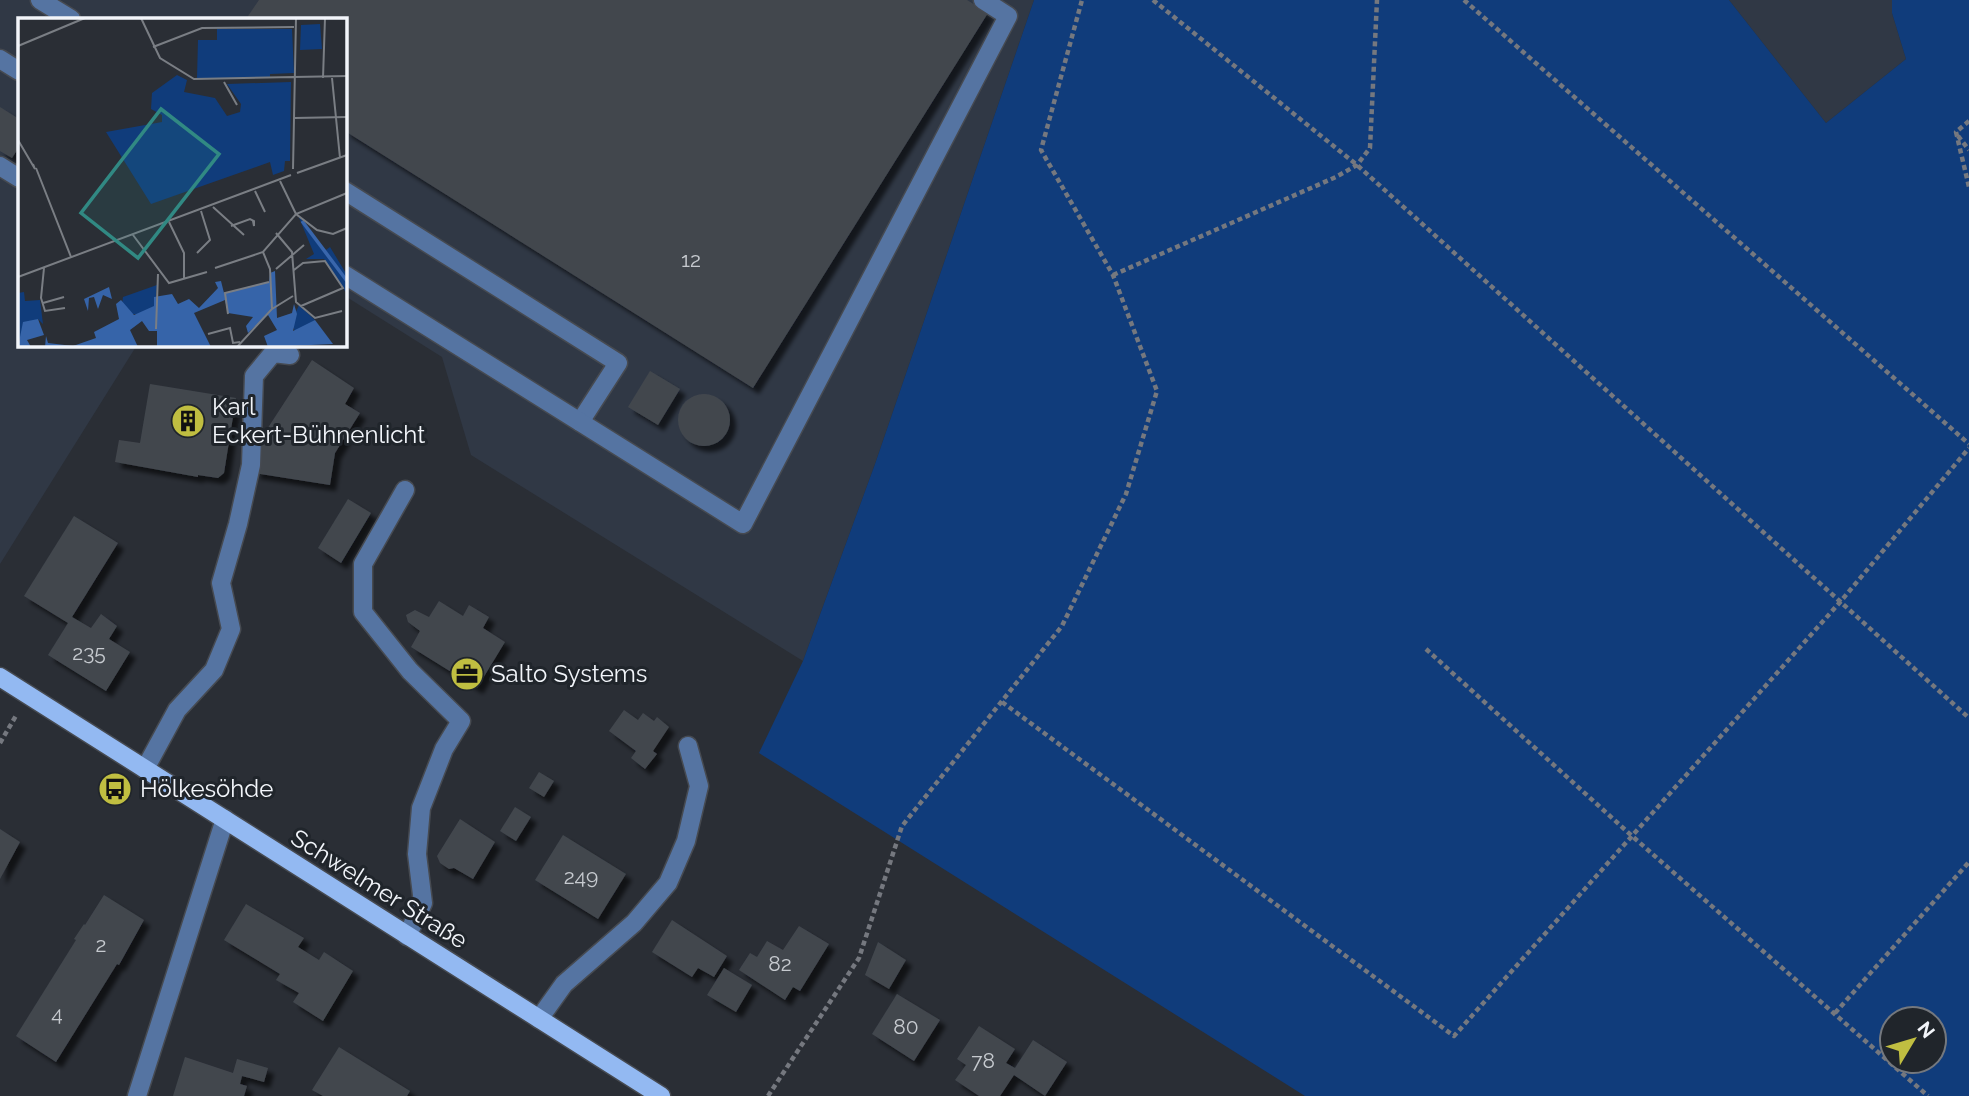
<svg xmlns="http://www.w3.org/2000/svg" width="1969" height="1096" font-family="Raleway,sans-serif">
	<defs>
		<filter id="shadow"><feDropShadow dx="6" dy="6" stdDeviation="2" flood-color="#0009"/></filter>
	</defs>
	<rect width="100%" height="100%" fill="#2a2e35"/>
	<g fill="#303845">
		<polygon points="0,0 1034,0 875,464 803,661 471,455 442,357 345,296 345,19 19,19 19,345 137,345 0,564"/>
		<polygon points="1729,0 1892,0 1892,13 1906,59 1826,123"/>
	</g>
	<path fill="#103c7b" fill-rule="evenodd" d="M1034,0H1729L1826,123L1906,59L1892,13V0H1969V1096H1305L759,753L803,661L875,464ZM1892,1019H1934V1061H1892Z"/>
	<g fill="#42474e" filter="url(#shadow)">
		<polygon points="259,0 967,0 988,13 753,388 345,131 345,19 246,19"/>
		<polygon points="0,107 19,119 19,147 12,158 0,151"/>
		<polygon points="312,360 354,388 345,404 360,413 335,453 330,485 254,473 260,440"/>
		<polygon points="650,371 680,389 658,425 628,407"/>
		<polygon points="150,384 236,398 224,473 218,478 198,475 198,477 115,462 119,440 140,443"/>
		<circle cx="704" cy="420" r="26"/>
		<polygon points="348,499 371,513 341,563 318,548"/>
		<polygon points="74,516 118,543 72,617 91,628 101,614 117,626 109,639 130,652 106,691 48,655 68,623 24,596"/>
		<polygon points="439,601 463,616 469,605 489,617 483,628 505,642 477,688 411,647 420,631 408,622 406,615 415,610 429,617"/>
		<polygon points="624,710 638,720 643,713 654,721 657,717 669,727 653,751 657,754 645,769 631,758 636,751 609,731"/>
		<polygon points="539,772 554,781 544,797 529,788"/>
		<polygon points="515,807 531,817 516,841 500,831"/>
		<polygon points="460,819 495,842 473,879 454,868 449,869 440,863 437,856"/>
		<polygon points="0,829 20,842 0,879"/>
		<polygon points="563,835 626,874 598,919 535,880"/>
		<polygon points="104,895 144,920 119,965 117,964 56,1062 16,1036 76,940 74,939 84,924 85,925"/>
		<polygon points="246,904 304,938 298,947 319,960 324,952 353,971 323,1021 293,1002 299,993 276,980 280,974 224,940"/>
		<polygon points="672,920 727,956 714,977 698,968 692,977 652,952"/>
		<polygon points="799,926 829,944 800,991 793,987 785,1000 739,970 750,953 757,957 767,941 783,950"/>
		<polygon points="878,942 906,960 889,989 865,975"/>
		<polygon points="724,968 752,985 736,1012 707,995"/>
		<polygon points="897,994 940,1020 914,1061 872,1034"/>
		<polygon points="979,1026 1015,1049 1006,1063 1015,1068 1033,1040 1067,1062 1045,1096 1014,1075 1000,1096 979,1096 955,1080 966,1065 957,1059"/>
		<polygon points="339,1047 410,1091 407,1096 323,1096 312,1090"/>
		<polygon points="185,1057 233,1073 237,1059 268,1068 264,1082 242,1076 240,1084 247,1086 244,1096 173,1096"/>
	</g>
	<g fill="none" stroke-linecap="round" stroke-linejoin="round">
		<defs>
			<g id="minor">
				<polyline points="40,0 71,19"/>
				<polyline points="0,59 19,71"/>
				<polyline points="0,166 19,178"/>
				<polyline points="345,191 618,363 580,422"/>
				<polyline points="345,275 743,524 1008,16 983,0"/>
				<polyline points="405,490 363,564 363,612 410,671 461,721 444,749 421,808 417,854 423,903 407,936"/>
				<polyline points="145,769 177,710 214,670 231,629 221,583 238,524 251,465 254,376 273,353 290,355"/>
				<polyline points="539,1019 564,984 634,923 668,883 686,841 699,786 688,746"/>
				<polyline points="137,1096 225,819"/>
			</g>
			<polyline id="major" points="0,677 661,1096"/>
		</defs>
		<use href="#minor" stroke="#464a51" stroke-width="21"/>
		<use href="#major" stroke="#464a51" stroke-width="21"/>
		<g stroke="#75787f" stroke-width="4.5" stroke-dasharray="5 3.5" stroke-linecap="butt">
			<polyline points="1153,0 1357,165 1969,718"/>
			<polyline points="1464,0 1969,444"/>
			<polyline points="1969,121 1956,132 1969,187"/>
			<polyline points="1958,136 1969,150"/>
			<polyline points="1113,275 1336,177 1357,165 1370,148 1377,0"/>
			<polyline points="1426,649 1632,836 1928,1096"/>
			<polyline points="1002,702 1454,1036 1841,601 1969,448"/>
			<polyline points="0,743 17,714"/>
			<polyline points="1835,1013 1969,862"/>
			<polyline points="768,1096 859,958 902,826 1062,626 1126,494 1157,391 1113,275 1041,150 1082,0"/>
		</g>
		<use href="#minor" stroke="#5574a2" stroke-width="18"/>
		<use href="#major" stroke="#93b9f2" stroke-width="18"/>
	</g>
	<defs>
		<symbol id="building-disc" viewBox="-11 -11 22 22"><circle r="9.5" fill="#c0be41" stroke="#20252b"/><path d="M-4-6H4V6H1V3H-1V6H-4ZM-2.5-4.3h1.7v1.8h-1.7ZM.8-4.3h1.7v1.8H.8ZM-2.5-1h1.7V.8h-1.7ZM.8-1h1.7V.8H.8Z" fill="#111"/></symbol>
		<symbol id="office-disc" viewBox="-11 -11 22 22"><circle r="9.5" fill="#c0be41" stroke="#20252b"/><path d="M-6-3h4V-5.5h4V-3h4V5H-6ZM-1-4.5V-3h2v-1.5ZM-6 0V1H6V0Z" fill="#111"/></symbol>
		<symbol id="bus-disc" viewBox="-11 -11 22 22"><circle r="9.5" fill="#c0be41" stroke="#20252b"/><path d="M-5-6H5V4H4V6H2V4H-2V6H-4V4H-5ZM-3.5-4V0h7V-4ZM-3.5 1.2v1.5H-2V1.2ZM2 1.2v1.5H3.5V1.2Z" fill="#111"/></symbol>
	</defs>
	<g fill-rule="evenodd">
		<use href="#building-disc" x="169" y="402" width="38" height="38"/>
		<use href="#office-disc" x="448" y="655" width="38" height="38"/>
		<use href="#bus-disc" x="96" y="770" width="38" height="38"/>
	</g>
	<g text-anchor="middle" stroke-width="6" stroke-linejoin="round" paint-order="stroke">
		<g font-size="21" fill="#c6cacf">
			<text x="691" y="267">12</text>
			<text x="89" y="660">235</text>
			<text x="581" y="884">249</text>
			<text x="101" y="952">2</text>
			<text x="780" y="971">82</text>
			<text x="57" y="1021">4</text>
			<text x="906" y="1034">80</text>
			<text x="983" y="1068">78</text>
		</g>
		<g font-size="24" fill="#f2f5fa" stroke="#20252b" text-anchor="start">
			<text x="212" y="415">Karl<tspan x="212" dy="28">Eckert-Bühnenlicht</tspan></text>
			<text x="491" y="682">Salto Systems</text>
			<text x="140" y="797">Hölkesöhde</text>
		</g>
		<g font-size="24" fill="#f2f5fa" stroke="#20252b">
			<text transform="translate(379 889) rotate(32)" y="8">Schwelmer Straße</text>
		</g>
	</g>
	<g transform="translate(18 18)">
		<rect width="329" height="329" fill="#2a2e35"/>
		<path d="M302,6L304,31L282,32L283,7ZM199,11H274L276,55L252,56V60H179L180,22H199ZM159,57L169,62L166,74L197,80L209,98L222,94L223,86L209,66L273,64L272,143H267L266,153L255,157L252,144L133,186L88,114L144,104V97L133,91L134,75ZM280,197L308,232L312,229L329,257V276L306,241H288L296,236ZM139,267L137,288L123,296H114L104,286L105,279ZM6,274L7,283L22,282L25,306L20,301L1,321L0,275ZM281,287L297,302L278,315L273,305Z" fill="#103c7b"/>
		<path d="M257,253L259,300L274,295L276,286L279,296L275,313L297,302L315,326L250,329L246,318L259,312L250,297L230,315L228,308L235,299L210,295L207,282L176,295L193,329H139V313H131L124,303L112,312L120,329H27L28,318L30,325L55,328L78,320L76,314L101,301L98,286L103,282L116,297L136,288V279L154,276L160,286L171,281L181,290L200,270L197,264L203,263L206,275L251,264L252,255ZM91,269L94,281L85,277L80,291L76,279L71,280L70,293L66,281ZM20,301L26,317L9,322L13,329H0L5,304Z" fill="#3664a9"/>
		<path fill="none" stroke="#3966ac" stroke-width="3.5" d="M284,203L329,263"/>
		<path fill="none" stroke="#7a7e84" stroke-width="2" d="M123,0L142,40L176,61L329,58M0,28L67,0M135,29L184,10L276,9M305,60L307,0M314,60L322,140M206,64L219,87M277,100L329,99M0,122L17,151L15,146M18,150L53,239M275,151L278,0M279,155L329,137M262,163L278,196L299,212L315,216L329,210M237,173L247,194M195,189L226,217M151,204L166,235V261M213,208L232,201L236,203V208L235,203M258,215L274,234L278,284L297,300L324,293M115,217L151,265L189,254M179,235L192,222L183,193M26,250L23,280L27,293L47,290M197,250L245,234L278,196L329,175M258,251L286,227M276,252L285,245L307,243L325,270L283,288M0,259L273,157M25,285L46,279M254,291L275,278M210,296L207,275L251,264M138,311L140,256M190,316L212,310L215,325L222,324M219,329L254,291L252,251L245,234"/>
		<path fill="#318983" fill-opacity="0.15" stroke="#318983" stroke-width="3.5" d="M143,91L201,136L120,240L63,195Z"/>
		<rect width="329" height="329" fill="none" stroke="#f2f5fa" stroke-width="3.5"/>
	</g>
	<g transform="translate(1913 1040) rotate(52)"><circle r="33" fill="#20252b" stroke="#74787e" stroke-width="2"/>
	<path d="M0-5L12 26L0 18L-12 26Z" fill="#c0be41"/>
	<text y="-10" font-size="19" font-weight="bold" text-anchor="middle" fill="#f2f5fa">N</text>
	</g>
</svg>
